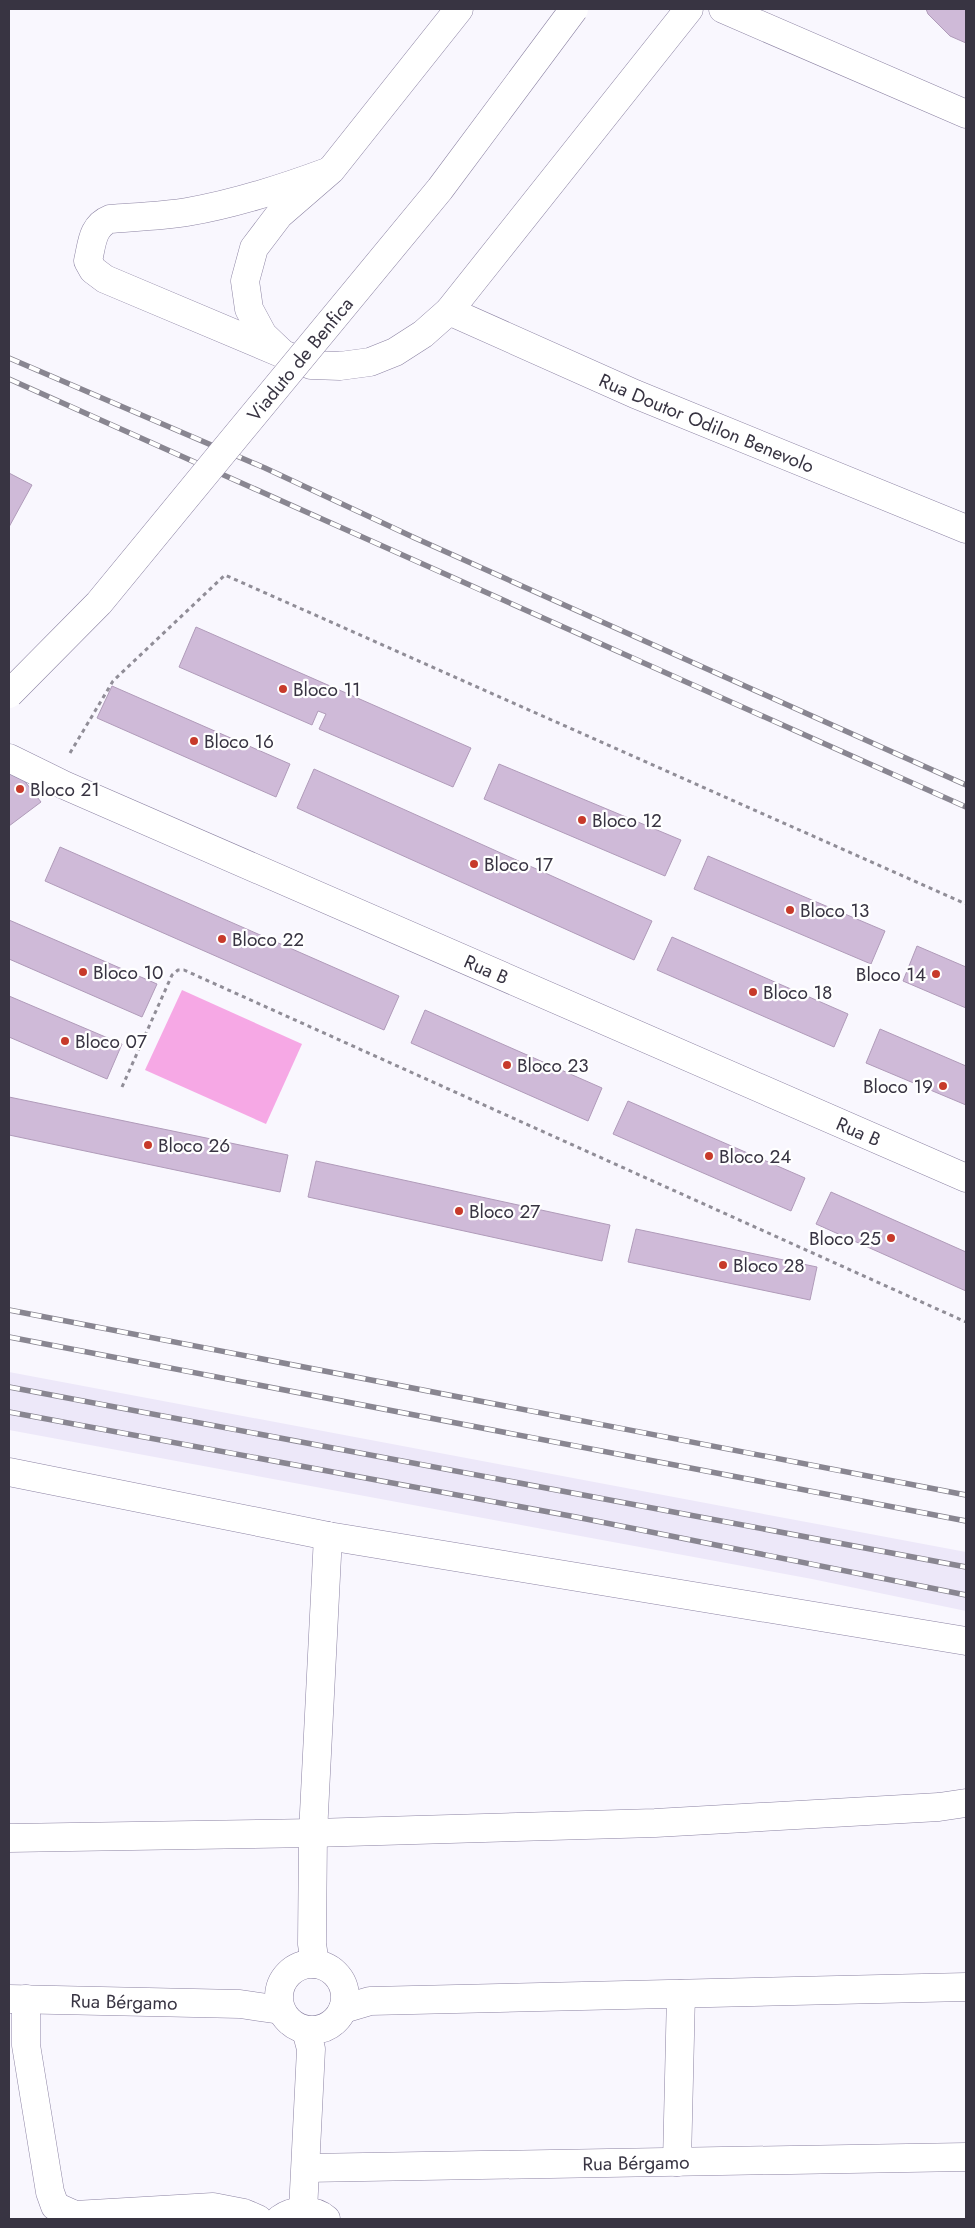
<svg xmlns="http://www.w3.org/2000/svg" width="975" height="2228" font-family="Jost,sans-serif">
<rect width="100%" height="100%" fill="#f9f7fe"/>
<!-- built -->
<path fill="#ede8f9" d="M9 1372 966 1552V1611L812 1579 9 1430Z"/>
<!-- green -->
<path fill="#f6a8e5" d="M182 990 302 1044 266 1124 145 1070Z"/>
<!-- building -->
<path fill="#cfbad8" stroke="#b09bb9" d="M926 9H966V43L950 36 928 14Z
M9 473 32 485 9 527Z
M196 627 471 748 453 787 319 729 326 714 318 711 312 725 179 667Z
M112 686 290 764 276 797 97 718Z
M499 764 681 840 665 876 484 799Z
M314 769 652 921 634 960 297 808Z
M16 770 41 802 9 826V775Z
M60 847 399 996 384 1030 45 881Z
M708 856 885 931 871 964 694 889Z
M9 920 157 984 142 1017 9 959Z
M672 937 848 1014 834 1047 657 970Z
M917 946 966 967V1008L903 981Z
M9 996 122 1044 107 1079 9 1037Z
M425 1010 602 1088 588 1121 411 1043Z
M880 1029 966 1066V1105L866 1063Z
M9 1097 288 1155 280 1192 9 1135Z
M628 1101 805 1178 791 1211 613 1134Z
M316 1161 610 1225 602 1261 308 1197Z
M831 1192 966 1252V1291L816 1224Z
M636 1229 817 1267 810 1300 628 1262Z"/>
<g fill="none" stroke-linecap="round" stroke-linejoin="round">
<defs>
<g id="minor">
<path d="M723 9 966 114"/>
<path id="s1" d="M449 311 635 394 966 529"/>
<path d="M283 354 105 279 93 270 88 261C92 244 92 226 110 219 135 217 162 216 187 212 235 204 281 189 327 172"/>
<path id="s2" d="M9 758 64 785 966 1178"/>
<path d="M9 1472 328 1536 966 1641"/>
<path d="M9 1838 313 1833 655 1823 939 1807 966 1803"/>
<circle cx="312" cy="1997" r="33"/>
<path d="M315 1964 312 1944 313 1833 328 1536"/>
<path id="s3" d="M9 1999 240 2004 281 2010"/>
<path d="M26 1999V2045L50 2192 55 2206 75 2215 213 2207 244 2213 258 2219"/>
<path d="M343 2009 370 2001 966 1987"/>
<path d="M677 2162 681 1994"/>
<path id="s4" d="M306 2168 966 2157"/>
<path d="M303 2211 311 2049 306 2030"/>
<path d="M280 2219C292 2210 314 2208 326 2219"/>
</g>
<path id="major" d="M459 9 331 170 279 215 254 248 245 281 249 309 263 335 283 354 311 365 340 366 370 362 395 352 423 334 449 311 689 9"/>
</defs>
<!-- minor casing -->
<use href="#minor" stroke="#8c83a3" stroke-width="29"/>
<!-- major casing -->
<use href="#major" stroke="#8c83a3" stroke-width="29"/>
<!-- path -->
<path stroke="#908d97" stroke-width="3" stroke-dasharray="4 4" stroke-linecap="butt" d="M70 753 113 681 225 575 966 904
M122 1087 172 975 178 970H184L966 1322"/>
<!-- minor -->
<use href="#minor" stroke="#fff" stroke-width="28"/>
<!-- major -->
<use href="#major" stroke="#fff" stroke-width="28"/>
<defs>
<path id="rail" d="M9 358 265 468 415 538 966 785
M9 379 966 807
M9 1310 966 1495
M9 1337 966 1521
M9 1387 966 1567
M9 1412 576 1517 966 1595"/>
</defs>
<!-- rail casing -->
<use href="#rail" stroke="#898691" stroke-width="5.5"/>
<!-- rail -->
<use href="#rail" stroke="#fff" stroke-width="4" stroke-dasharray="11" stroke-linecap="butt"/>
<defs>
<g id="major-bridge">
<path id="s5" d="M9 694 99 603 214 463 440 189 574 9"/>
</g>
</defs>
<!-- major-bridge casing -->
<use href="#major-bridge" stroke="#8c83a3" stroke-width="29" stroke-linecap="butt"/>
<!-- major-bridge -->
<use href="#major-bridge" stroke="#fff" stroke-width="28"/>
</g>
<!-- markers -->
<g fill="#c73a2a" stroke="#fff" stroke-width="2">
<circle cx="283" cy="689" r="5"/>
<circle cx="194" cy="741" r="5"/>
<circle cx="20" cy="789" r="5"/>
<circle cx="582" cy="820" r="5"/>
<circle cx="474" cy="864" r="5"/>
<circle cx="790" cy="910" r="5"/>
<circle cx="222" cy="939" r="5"/>
<circle cx="83" cy="972" r="5"/>
<circle cx="936" cy="974" r="5"/>
<circle cx="753" cy="992" r="5"/>
<circle cx="65" cy="1041" r="5"/>
<circle cx="507" cy="1065" r="5"/>
<circle cx="943" cy="1086" r="5"/>
<circle cx="148" cy="1145" r="5"/>
<circle cx="709" cy="1156" r="5"/>
<circle cx="459" cy="1211" r="5"/>
<circle cx="891" cy="1238" r="5"/>
<circle cx="723" cy="1265" r="5"/>
</g>
<g text-anchor="middle" stroke-width="4.5" stroke-linejoin="round" paint-order="stroke">
<!-- street labels -->
<g font-size="19" fill="#383442" stroke="#fff">
<text dy="7" stroke="none"><textPath href="#s5" startOffset="444">Viaduto de Benfica</textPath></text>
<text dy="7" stroke="none"><textPath href="#s1" startOffset="281">Rua Doutor Odilon Benevolo</textPath></text>
<text dy="7" stroke="none"><textPath href="#s2" startOffset="522">Rua B</textPath></text>
<text dy="7" stroke="none"><textPath href="#s2" startOffset="928">Rua B</textPath></text>
<text dy="7" stroke="none"><textPath href="#s3" startOffset="115">Rua Bérgamo</textPath></text>
<text dy="7" stroke="none"><textPath href="#s4" startOffset="330">Rua Bérgamo</textPath></text>
</g>
<!-- poi labels -->
<g font-size="19" fill="#383442" stroke="#fff" text-anchor="start">
<text x="293" y="696">Bloco 11</text>
<text x="204" y="748">Bloco 16</text>
<text x="30" y="796">Bloco 21</text>
<text x="592" y="827">Bloco 12</text>
<text x="484" y="871">Bloco 17</text>
<text x="800" y="917">Bloco 13</text>
<text x="232" y="946">Bloco 22</text>
<text x="93" y="979">Bloco 10</text>
<text x="926" y="981" text-anchor="end">Bloco 14</text>
<text x="763" y="999">Bloco 18</text>
<text x="75" y="1048">Bloco 07</text>
<text x="517" y="1072">Bloco 23</text>
<text x="933" y="1093" text-anchor="end">Bloco 19</text>
<text x="158" y="1152">Bloco 26</text>
<text x="719" y="1163">Bloco 24</text>
<text x="469" y="1218">Bloco 27</text>
<text x="881" y="1245" text-anchor="end">Bloco 25</text>
<text x="733" y="1272">Bloco 28</text>
</g>
</g>
<!-- border -->
<rect width="975" height="2228" fill="none" stroke="#383442" stroke-width="20"/>
</svg>
